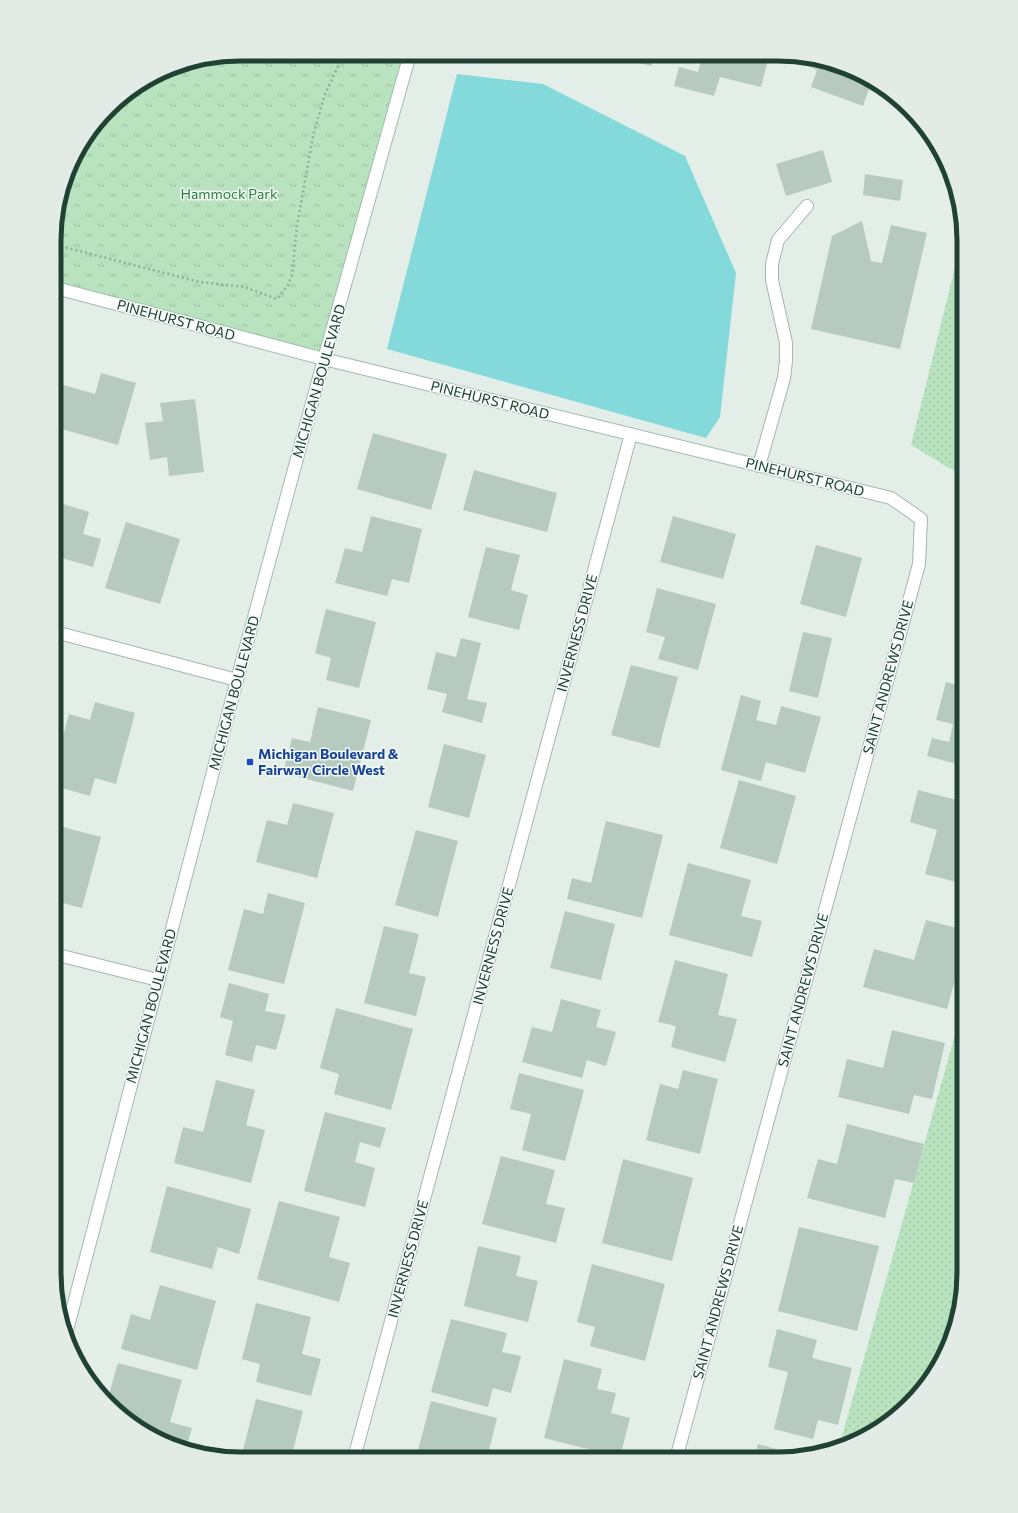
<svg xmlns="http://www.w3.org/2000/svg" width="1018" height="1513" font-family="Commissioner,sans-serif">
<defs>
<pattern id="grass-dots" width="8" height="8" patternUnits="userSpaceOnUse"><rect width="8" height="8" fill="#b9e2be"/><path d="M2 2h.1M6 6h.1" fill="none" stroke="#9fc3a4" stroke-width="1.8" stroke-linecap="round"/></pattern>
<pattern id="park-tufts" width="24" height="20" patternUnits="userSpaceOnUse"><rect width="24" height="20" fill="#b9e2be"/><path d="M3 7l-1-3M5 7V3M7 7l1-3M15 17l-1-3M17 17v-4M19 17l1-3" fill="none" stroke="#9fc3a4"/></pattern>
</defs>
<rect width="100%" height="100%" fill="#e2eee7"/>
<!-- grass -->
<path fill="url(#grass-dots)" d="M963 235 964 240V477L911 445Z
M964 1003V1285L954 1333 932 1376 900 1413 849 1445 839 1447Z"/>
<!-- park -->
<path fill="url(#park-tufts)" d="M240 54H409L324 359 56 288V216L79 147 118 100 180 64Z"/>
<!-- water -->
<path fill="#84d9da" d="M457 74 543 84 685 156 736 273 720 417 706 438 387 349Z"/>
<!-- building -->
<path fill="#b7cac0" d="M611 55H654L651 66Z
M703 55 769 56 761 87 720 77 714 96 674 86 679 67 698 72Z
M803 56 849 68 872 81 863 106 811 87 817 70 800 63Z
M823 150 832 182 786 196 776 164Z
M865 174 903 180 900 201 863 195Z
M862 221 871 261 882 263 891 225 927 233 900 349 811 329 832 236Z
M101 373 136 383 118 445 55 427V399L60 384 95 394Z
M195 399 204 472 169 476 167 457 150 460 145 423 163 421 160 403Z
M373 433 447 454 431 510 357 489Z
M474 470 557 493 547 532 463 510Z
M57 502 89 512 83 534 101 539 93 567 58 557 55 567V507Z
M371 516 422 529 409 583 392 579 387 596 335 583 345 548 362 552Z
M673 516 736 534 723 579 660 562Z
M126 522 180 539 160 604 105 588Z
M816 545 862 558 846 617 800 604Z
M486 547 520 555 511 590 528 595 519 630 468 617Z
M657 588 716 604 698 670 658 659 665 637 646 632Z
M326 609 376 622 359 688 326 680 331 658 315 653Z
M803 632 832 638 818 698 789 691Z
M461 638 481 643 467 699 487 703 482 723 442 712 447 694 427 689 436 652 456 657Z
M631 665 678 677 659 748 611 735Z
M946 682 964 687V766L927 756 932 738 949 742 953 724 936 720Z
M55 692 59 693 55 704Z
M741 695 761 701 756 720 776 725 781 706 821 717 805 773 766 762 761 781 721 770Z
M95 702 135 713 116 784 95 778 90 796 55 786V767L69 714 90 720Z
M318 707 371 720 353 791 283 773 292 738 310 742Z
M444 744 486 755 469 818 428 807Z
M739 780 796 796 777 864 720 848Z
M918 790 964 802V884L925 874 937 830 910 822Z
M293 803 334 813 317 878 256 862 267 820 287 825Z
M606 821 663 835 642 918 567 899 572 878 591 883Z
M55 825 101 837 82 908 55 901Z
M416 830 458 841 438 917 395 905Z
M688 863 751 880 741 916 762 921 752 957 669 935Z
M268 893 305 903 284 984 228 970 244 909 263 914Z
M565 911 615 924 601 980 550 968Z
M926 920 964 930V947L947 1009 863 987 874 949 914 960Z
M384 926 419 934 409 973 426 977 416 1016 364 1003Z
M675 960 728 974 718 1015 737 1019 725 1062 671 1047 676 1026 658 1022Z
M229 983 269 994 265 1011 286 1015 276 1050 256 1045 252 1062 225 1055 233 1021 220 1017Z
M561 999 601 1010 596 1027 616 1032 606 1066 587 1060 582 1078 522 1062 532 1027 552 1032Z
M336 1008 413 1029 391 1110 334 1094 339 1074 320 1068Z
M892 1030 945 1043 932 1099 914 1095 909 1114 838 1097 847 1059 883 1068Z
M683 1070 718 1079 700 1154 646 1140 660 1084 678 1089Z
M519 1073 584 1090 565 1161 522 1150 531 1114 510 1109Z
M216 1080 255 1090 246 1125 265 1130 251 1183 174 1163 183 1127 203 1132Z
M325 1112 386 1128 380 1148 360 1142 355 1162 375 1168 365 1207 304 1191Z
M847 1124 924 1144 914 1183 895 1179 885 1218 807 1198 818 1159 837 1164Z
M501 1156 555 1170 546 1204 565 1208 556 1243 482 1224Z
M623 1159 693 1178 672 1261 602 1243Z
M167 1186 251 1209 239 1254 218 1247 212 1269 150 1252Z
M279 1201 340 1217 329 1257 350 1263 339 1302 257 1279Z
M799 1227 879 1246 857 1331 778 1311Z
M478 1246 521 1256 516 1276 538 1281 528 1322 464 1306Z
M592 1264 665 1284 645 1361 590 1346 595 1327 577 1322Z
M160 1285 216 1301 197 1370 121 1349 131 1314 150 1320Z
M256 1303 311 1317 302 1354 321 1359 311 1396 256 1382 260 1364 242 1359Z
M451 1319 507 1333 502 1352 521 1356 511 1393 493 1388 488 1407 431 1392Z
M777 1329 817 1340 812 1358 852 1368 838 1425 818 1420 813 1439 774 1429 788 1372 768 1367Z
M564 1359 602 1369 597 1389 616 1393 611 1413 630 1418 620 1457 544 1438Z
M118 1363 182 1380 170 1422 192 1428 186 1449 169 1445 127 1421 107 1401Z
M256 1399 303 1411 291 1458H241Z
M431 1401 497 1418 487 1458H416Z
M758 1444 798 1455 778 1459H754Z"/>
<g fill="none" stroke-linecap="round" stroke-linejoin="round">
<defs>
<path id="lane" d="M759 466 784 378 786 361V343L772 280V264L778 240 807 206"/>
<path id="street" d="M324 359 891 498 921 519 919 564 676 1459
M55 632 237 680
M54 954 158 980
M354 1458 631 434"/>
<path id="secondary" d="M56 288 324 359
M66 1334 237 680 324 359 410 54"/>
</defs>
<!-- lane casing -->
<use href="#lane" stroke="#a4b7ae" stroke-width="14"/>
<!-- street casing -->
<use href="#street" stroke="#a4b7ae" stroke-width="14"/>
<!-- secondary casing -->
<use href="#secondary" stroke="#9fbcae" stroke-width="14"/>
<!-- path -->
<path stroke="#7fb69d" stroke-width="2.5" stroke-dasharray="2 3" stroke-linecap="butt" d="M56 245 199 282 244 287 277 299 288 285 292 275 297 226 313 136 325 94 344 54"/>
<!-- lane -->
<use href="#lane" stroke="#fff" stroke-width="12"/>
<!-- street -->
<use href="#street" stroke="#fff" stroke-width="12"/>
<!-- secondary -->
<use href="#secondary" stroke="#fff" stroke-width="12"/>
</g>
<!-- markers -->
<rect fill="#1a4fb4" stroke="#f4faf6" stroke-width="1.5" x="246" y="758" width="8" height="8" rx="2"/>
<g text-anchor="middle" stroke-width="3" stroke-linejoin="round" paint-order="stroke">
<!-- park labels -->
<g font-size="14" fill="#257e3a" stroke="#f4faf6">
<text x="229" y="199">Hammock Park</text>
</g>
<!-- street labels -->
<g font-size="14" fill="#204234" stroke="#f4faf6">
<text transform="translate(176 320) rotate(15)" y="5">PINEHURST ROAD</text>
<text transform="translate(319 381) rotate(-74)" y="5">MICHIGAN BOULEVARD</text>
<text transform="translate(490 400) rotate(14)" y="5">PINEHURST ROAD</text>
<text transform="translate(805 477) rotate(14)" y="5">PINEHURST ROAD</text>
<text transform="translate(577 633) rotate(-75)" y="5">INVERNESS DRIVE</text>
<text transform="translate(888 677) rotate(-75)" y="5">SAINT ANDREWS DRIVE</text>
<text transform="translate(234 693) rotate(-75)" y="5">MICHIGAN BOULEVARD</text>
<text transform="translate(493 946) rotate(-75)" y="5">INVERNESS DRIVE</text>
<text transform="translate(803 990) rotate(-75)" y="5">SAINT ANDREWS DRIVE</text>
<text transform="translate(151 1006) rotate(-75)" y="5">MICHIGAN BOULEVARD</text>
<text transform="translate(408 1259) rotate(-75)" y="5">INVERNESS DRIVE</text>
<text transform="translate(718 1302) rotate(-75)" y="5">SAINT ANDREWS DRIVE</text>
</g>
<!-- transit labels -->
<g font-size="14" font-weight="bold" fill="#164399" stroke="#f4faf6" text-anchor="start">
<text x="258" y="759">Michigan Boulevard &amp;<tspan x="258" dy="16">Fairway Circle West</tspan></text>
</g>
</g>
<!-- crop -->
<path d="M0 0H1018V1513H0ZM240 61H778A179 179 0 0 1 957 240V1273A179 179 0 0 1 778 1452H240A179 179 0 0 1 61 1273V240A179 179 0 0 1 240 61Z" fill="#e3ebe6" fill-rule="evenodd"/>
<path fill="none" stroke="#204234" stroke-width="5" d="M240 61H778A179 179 0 0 1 957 240V1273A179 179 0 0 1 778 1452H240A179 179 0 0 1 61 1273V240A179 179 0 0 1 240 61Z"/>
</svg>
